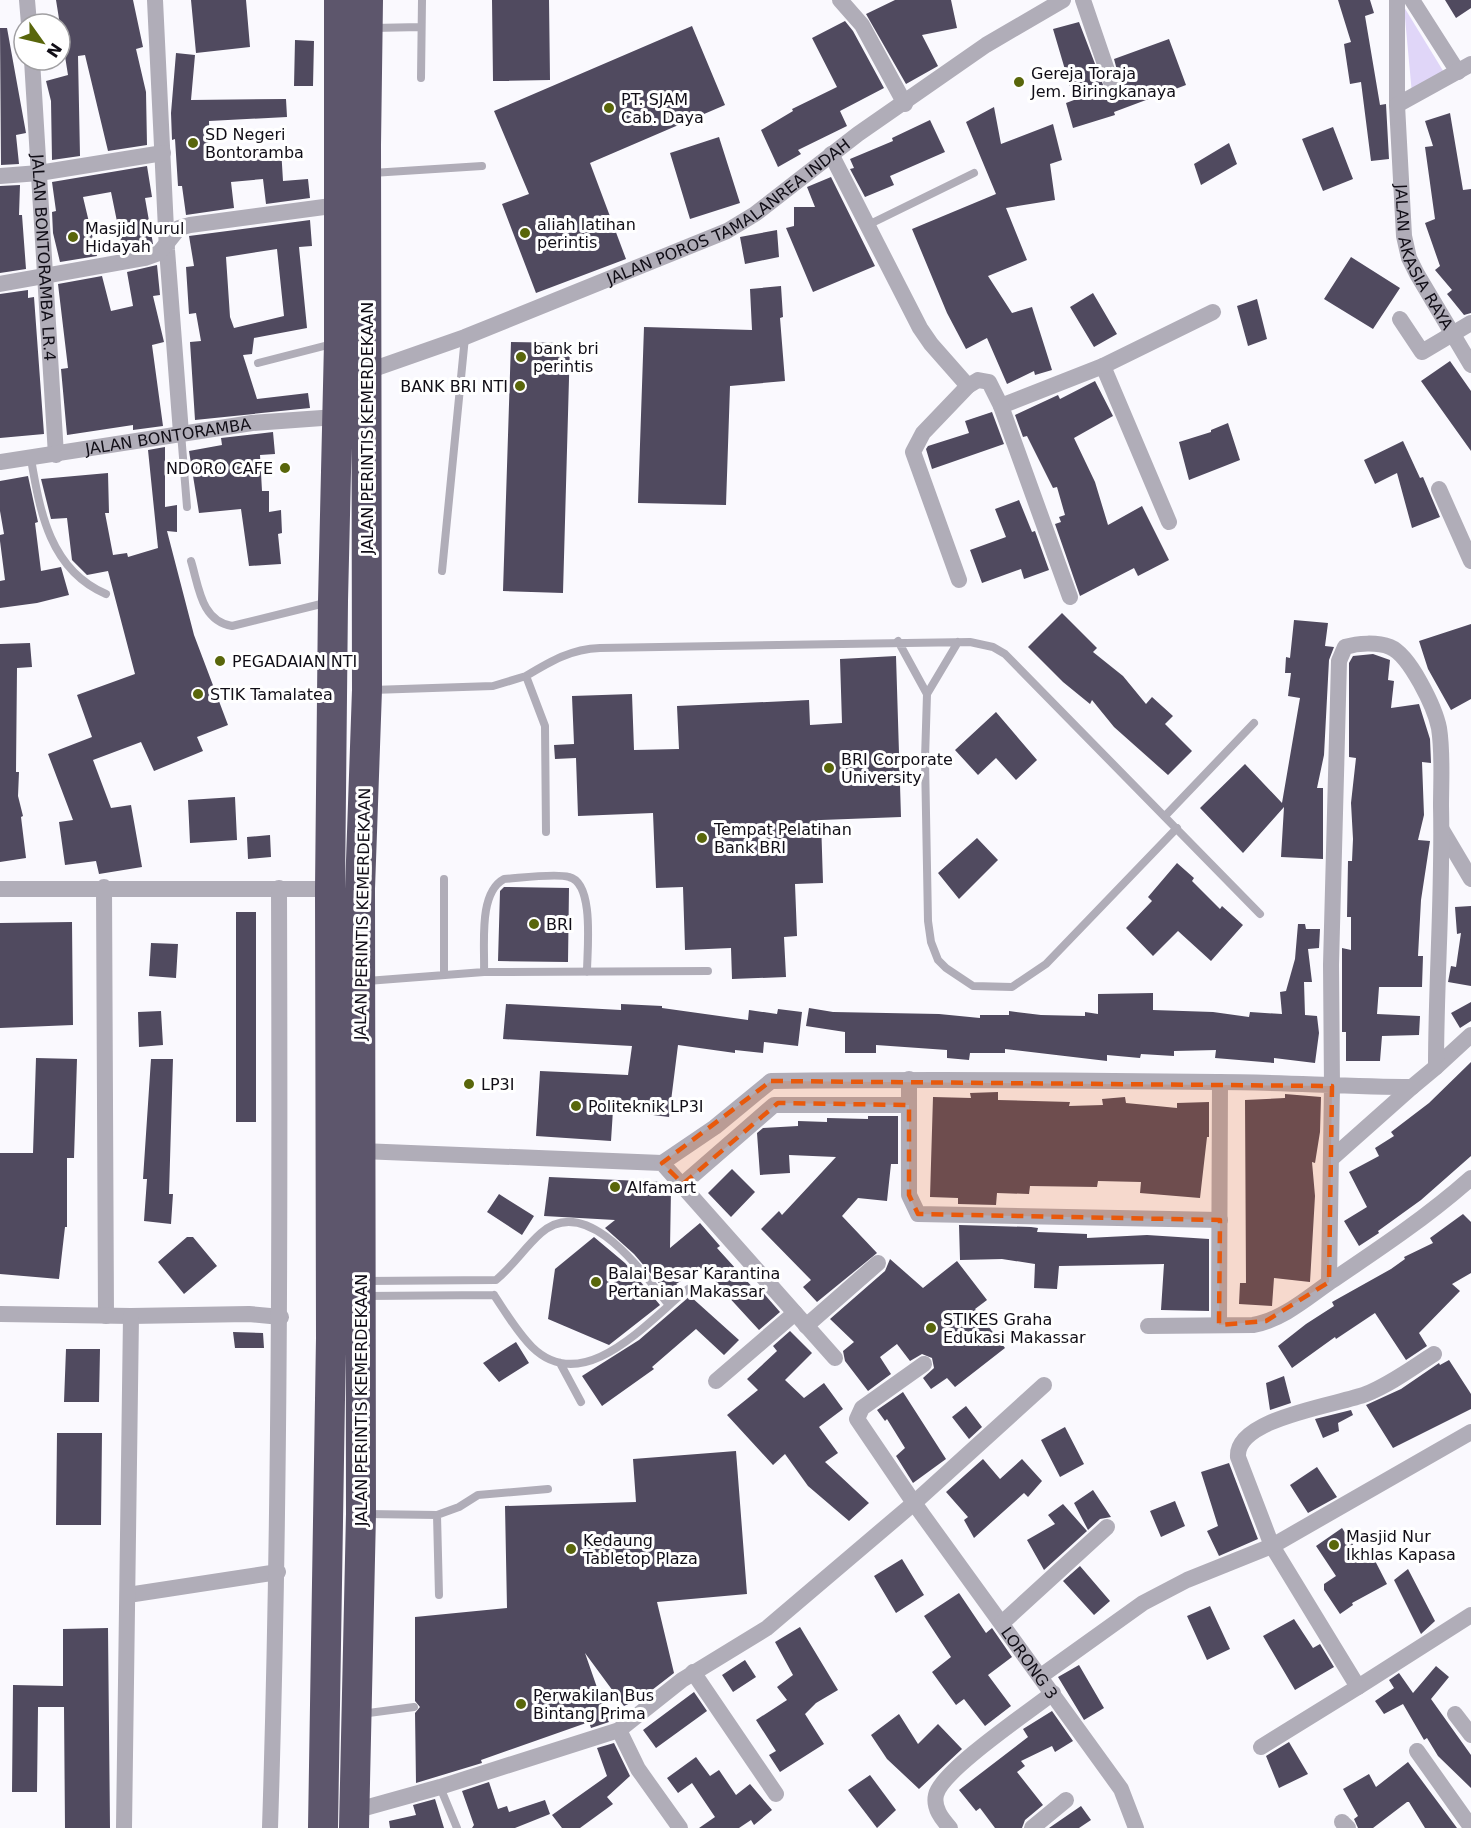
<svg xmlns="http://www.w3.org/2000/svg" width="1471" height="1828" font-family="'DejaVu Sans',sans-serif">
<rect width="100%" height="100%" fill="#faf9fe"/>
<!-- green -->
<path fill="#e0d6f8" d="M1404 7 1445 74 1412 94Z"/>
<!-- building -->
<path fill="#504a5f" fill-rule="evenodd" d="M56 0H133L143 47 136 49 146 92 147 145 108 151 85 55 78 56 80 156 52 160 51 101 46 81 68 75Z
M191 0H246L250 47 196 53Z
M492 0H549L550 80 493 81Z
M895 0H951L957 28 922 35 938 66 906 84 866 14Z
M1338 0H1370L1374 13 1365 16 1380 105 1386 104 1389 159 1371 161 1361 82 1350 84 1344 44 1351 42Z
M1445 0H1471V8L1456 18Z
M845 21 853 31 884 88 840 111 847 126 798 150 801 154 778 167 761 130 793 111 792 109 837 87 812 38Z
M1079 22 1105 90 1115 92 1121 85 1114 59 1169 39 1186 85 1114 112 1115 115 1073 128 1066 103 1074 100 1053 29Z
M692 26 725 105 590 163 626 259 536 293 502 204 529 194 494 111Z
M0 28H7L26 133 16 135 19 164 1 165Z
M295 40 314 41 313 86H294Z
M176 53 195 55 191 100 286 99 287 117 209 121 210 153 281 148 283 181 308 179 310 198 266 204 263 179 231 182 234 208 186 215 182 186H178L175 139 172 140 171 113Z
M994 107 1001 144 1053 124 1062 160 1050 164 1055 200 1006 208 1027 260 988 276 1012 313 1032 307 1052 370 1035 375 1034 371 1007 384 987 338 966 349 947 313 912 229 996 194 966 122Z
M1450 113 1463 190 1471 189V313L1464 315 1447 294 1452 290 1435 270 1440 266 1425 223 1435 219 1425 147 1433 146 1425 121Z
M930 120 945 152 890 176 894 185 865 197 850 169 854 168 850 159 893 141 892 138Z
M1333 127 1353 179 1323 191 1302 139Z
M719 137 740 203 690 219 670 153Z
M1229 143 1237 164 1201 185 1194 164Z
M147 166 152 197 145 198 153 244 123 251 111 192 83 197 97 256 60 262 53 233 52 212 56 211 52 182Z
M831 177 875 266 813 292 786 228 794 226V207H815L807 187Z
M20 185 19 215H22L26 269 0 273V186Z
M310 220 312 246 299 247 307 328 254 338 252 354 243 355 257 399 308 393 310 408 195 420 190 342 201 341 196 313 189 314 186 267 194 266 189 236ZM277 249 284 316 234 328 230 317 226 257Z
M777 230 779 257 745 264 740 237Z
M1351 257 1400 288 1373 329 1324 299Z
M157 265 160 295 153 296 164 342 152 345 163 426 133 430V425L67 435 61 369 68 368 58 284 102 276 111 311 133 306 127 272Z
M781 286 783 317 780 318 785 381 730 386 726 505 638 503 644 327 752 330 750 289Z
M28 290V298L34 297 44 434 0 438V294Z
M1093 293 1117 334 1094 347 1070 307Z
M1257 299 1267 339 1248 346 1237 306Z
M511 342 570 343 563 593 503 591Z
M1450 361 1471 391V451L1421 381Z
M1095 381 1113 416 1074 438 1095 482 1108 525 1142 506 1169 560 1138 576 1134 568 1080 596 1055 524 1061 522 1059 517 1065 515 1057 487 1053 488 1027 436 1023 437 1015 415 1058 395 1060 399Z
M992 412 1004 444 932 469 926 449 928 446 969 433 965 421Z
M1228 423 1240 460 1189 480 1179 442 1211 432V430Z
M273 432 275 454 260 455 262 491H269V512L281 510 282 533 278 534 281 564 249 566 241 509 199 513 189 451 222 445 221 438Z
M1403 441 1420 478 1423 477 1440 517 1412 528 1397 473 1375 484 1364 460Z
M165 447V507L177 505V532L167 531 194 635 228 725 197 737 203 751 154 771 141 742 93 760 111 808 131 805 142 867 99 874 96 861 65 865 59 822 73 820 48 754 92 737 77 695 135 674 108 571 87 575 72 560 67 518 51 519 41 479 108 473 109 513H105L113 555 127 553 128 557 158 548 148 450Z
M28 476 38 522 35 523 41 571 61 567 69 595 37 603 0 608V581L5 580 0 541V535L4 534 0 511V481Z
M1019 500 1032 532 1035 531 1049 570 1024 579 1021 569 982 583 970 550 1006 537 995 509Z
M1062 613 1097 648 1093 652 1123 676 1146 704 1152 697 1173 716 1165 724 1192 751 1168 775 1114 727 1092 700 1090 704 1063 682 1028 647Z
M1294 620 1328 623 1325 646 1334 647 1329 660 1324 755 1317 788H1323V859L1281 857 1284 807 1243 853 1200 808 1245 764 1282 803 1300 698 1288 696 1291 673H1285L1286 657 1290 658Z
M1471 624V699L1451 710 1428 669 1419 641Z
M30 643 32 667 17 668 16 772H19L18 796 23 816 21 817 26 858 0 862V644Z
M1373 654 1390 660 1388 680 1394 681 1391 708 1419 704 1430 739 1431 763 1422 762 1424 815 1418 840 1430 841 1421 900 1418 956H1423L1422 987H1379L1377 1014 1420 1016 1419 1035 1382 1036 1380 1061H1346V1032H1342V948L1351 950V917H1347L1348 861H1352L1353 839 1351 803 1356 758 1349 757V663L1353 656Z
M896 656 901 817 821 820 823 883 795 884 797 936 784 937 786 977 732 979 731 948 685 950 683 887 656 888 653 813 578 816 576 758 555 759 554 745 574 744 572 696 632 694 634 750 679 749 677 706 809 700 810 725 842 723 840 659Z
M996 712 1037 760 1016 780 996 758 978 775 955 750Z
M235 797 237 840 190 843 188 800Z
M270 835 271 857 248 859 247 837Z
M977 838 998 860 959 899 938 873Z
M1177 863 1194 878 1192 881 1220 909 1222 906 1243 925 1211 961 1178 931 1153 956 1126 928 1152 901 1148 897Z
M504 887 569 888 568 962 498 961 500 891Z
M1471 906V986L1448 982 1451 966 1456 967 1461 933 1457 934 1455 907Z
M236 912H256V1122H236Z
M72 922 73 1025 0 1028V923Z
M1298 924H1305L1306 929H1320L1319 948 1308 949 1312 982H1304L1305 1015 1317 1016 1319 1033 1315 1063 1274 1058V1063L1215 1058 1216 1050 1174 1051V1056L1141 1054 1140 1058 1107 1055V1061L1005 1049V1053H970L969 1060 947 1058V1050L876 1045V1053H845V1032L806 1026 809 1008 833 1012 939 1014 980 1018V1015H1009V1011L1041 1015 1085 1016V1012L1098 1014V994L1153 993V1010L1213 1012 1249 1017 1250 1012 1282 1014 1280 992 1286 991 1295 959Z
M151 943 178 944 176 978 149 976Z
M1471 1002V1021L1460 1028 1451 1013Z
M506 1004 621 1010V1004L662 1006V1008L748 1020 749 1010 777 1014 778 1009 802 1012 798 1046 764 1042 763 1053 735 1050V1053L678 1045 669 1117 613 1110 611 1141 536 1136 540 1071 628 1075 632 1046 503 1039Z
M161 1011 163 1045 139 1047 138 1012Z
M36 1058 77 1059 74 1158H67V1227H65L59 1279 0 1274V1153H33Z
M151 1059H173L169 1194H173L171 1224 144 1221 147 1179H143Z
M1471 1062V1156L1421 1200 1378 1231 1379 1233 1359 1246 1344 1221 1367 1207 1349 1172 1379 1156 1375 1148 1394 1136 1391 1132 1429 1103Z
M998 1092V1100L1070 1102 1069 1106 1103 1105 1102 1099 1125 1097 1126 1103 1177 1108V1103L1209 1102V1137H1207L1200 1198 1140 1193 1141 1182 1098 1181 1097 1187 1030 1186 1029 1194 997 1193 996 1205 958 1204V1198L930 1197 933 1097 971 1098 970 1093Z
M1285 1094 1321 1097 1320 1132 1315 1163 1312 1162 1315 1196 1310 1282 1274 1278 1272 1306 1239 1304 1240 1283H1246L1245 1100 1285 1098Z
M868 1116H898V1164H891L887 1201 858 1198 842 1216 877 1253 817 1302 803 1287 811 1280 761 1229 779 1211 782 1215 836 1157 789 1155 790 1173 760 1175 757 1133 763 1128 798 1126V1121L827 1122V1118L868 1119Z
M732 1169 755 1192 731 1217 708 1193Z
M549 1177 665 1182 671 1189 670 1248 700 1223 720 1246 717 1248 756 1291 759 1288 780 1312 759 1330 702 1268 676 1284 680 1287 670 1296 634 1254 605 1228 615 1220 544 1216Z
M499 1194 534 1216 522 1235 487 1212Z
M1463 1214 1471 1222V1273L1452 1284 1460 1291 1419 1333 1427 1346 1406 1360 1375 1313 1336 1339 1335 1337 1292 1368 1278 1346 1306 1324 1334 1306 1332 1302 1391 1269 1405 1259 1404 1257 1433 1243 1430 1238Z
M959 1225 1031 1227 1038 1228 1037 1232 1087 1234V1238L1147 1235 1209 1239V1311L1161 1310 1164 1264 1059 1266 1057 1289 1034 1288 1035 1264 1002 1259 960 1260Z
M187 1237H193L217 1266 184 1294 158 1262Z
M594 1237 625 1263 660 1305 609 1345 548 1319 555 1269Z
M890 1259 923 1288 957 1261 987 1300 975 1309 1005 1348 955 1387 947 1378 931 1389 923 1378 934 1368 932 1358 922 1354 910 1361 897 1344 880 1357 891 1374 868 1391 845 1361 843 1351 854 1342 830 1319 885 1271Z
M690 1296 739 1340 724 1355 696 1329 652 1367 654 1369 602 1406 582 1376 639 1340Z
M790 1331 812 1353 785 1380 804 1398 824 1383 843 1409 819 1427 838 1453 825 1462 869 1503 849 1521 808 1486 785 1454 773 1465 727 1415 758 1390 747 1379 777 1351 773 1346Z
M233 1332 263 1333 264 1348H235Z
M516 1342 529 1363 499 1382 483 1363Z
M66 1349H100L99 1402H64Z
M1449 1360 1471 1394V1409L1393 1448 1366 1405 1401 1389 1439 1363 1440 1365Z
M1284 1376 1291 1403 1270 1410 1266 1383Z
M903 1392 946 1459 913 1483 896 1456 905 1448 887 1419 885 1421 877 1410Z
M966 1406 982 1427 969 1439 952 1417Z
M1351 1410 1353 1415 1338 1423 1339 1431 1323 1438 1315 1419Z
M1065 1427 1084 1464 1060 1477 1041 1440Z
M57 1433H102L101 1525H56Z
M736 1451 747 1594 657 1602 674 1673 643 1697 624 1706 585 1653 609 1722 591 1728 589 1722 481 1760 482 1763 416 1783 415 1713 420 1707 415 1701V1617L507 1608 505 1506 636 1502 633 1459Z
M983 1459 1000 1479 1022 1459 1042 1481 1028 1497 1024 1493 974 1538 964 1520 968 1517 946 1492Z
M1229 1463 1258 1539 1219 1556 1207 1531 1218 1526 1201 1472Z
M1317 1467 1337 1497 1308 1513 1290 1485Z
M1093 1490 1111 1517 1100 1519 1088 1530 1074 1503Z
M1175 1501 1185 1526 1161 1537 1150 1511Z
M1063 1504 1087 1531 1044 1570 1027 1540 1055 1524 1048 1515Z
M1342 1528 1359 1554 1369 1549 1387 1584 1352 1603 1353 1605 1340 1614 1324 1590V1584L1336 1576 1316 1546Z
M902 1559 924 1595 896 1613 874 1576Z
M1080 1566 1110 1601 1094 1615 1063 1581Z
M1408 1569 1435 1621 1421 1634 1394 1580Z
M959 1593 986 1633 992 1628 1012 1657 988 1675 1011 1706 985 1726 964 1699 956 1705 932 1672 951 1657 924 1616Z
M1210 1606 1230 1649 1207 1660 1187 1616Z
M1294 1619 1313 1648 1320 1644 1334 1667 1295 1690 1263 1636Z
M800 1627 838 1690 816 1703 805 1714 824 1744 780 1772 769 1755 776 1751 756 1720 787 1700 777 1687 793 1675 775 1642Z
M108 1628 110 1828H65L64 1707H38L37 1792H12L13 1685 63 1686V1629Z
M745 1660 756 1677 733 1692 722 1675Z
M1079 1665 1104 1708 1084 1720 1058 1677Z
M1436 1666 1449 1677 1431 1699 1471 1755V1788L1438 1756 1427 1738 1424 1740 1403 1704 1384 1714 1375 1701 1394 1688 1389 1680 1399 1673 1413 1693Z
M694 1692 707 1711 656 1748 643 1730Z
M1052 1711 1073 1741 1055 1752 1052 1746 1021 1761 1025 1766 1017 1772 1043 1805 1025 1820 1022 1828H995L980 1808 976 1811 959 1790 1028 1737 1023 1729Z
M899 1714 918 1744 938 1724 962 1749 919 1789 887 1759 871 1735Z
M1289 1742 1308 1774 1279 1788 1266 1756Z
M614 1743 630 1776 607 1797 613 1804 580 1828H562L552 1815 607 1776 597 1748Z
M696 1757 710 1776 719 1770 736 1795 750 1784 772 1810 754 1825 751 1820 739 1828H699L715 1817 692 1783 678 1793 667 1778Z
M1408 1762 1457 1828H1425L1409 1802H1407L1373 1828H1358L1354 1819 1358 1816 1343 1789 1369 1774 1376 1787Z
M870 1775 896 1810 877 1828 848 1790Z
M489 1782 498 1809 507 1806 509 1812 545 1800 550 1814 515 1828H472L474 1825 462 1791Z
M435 1799 444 1828H390L389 1821 416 1815 413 1805Z
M1081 1806 1091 1820 1079 1828H1049Z"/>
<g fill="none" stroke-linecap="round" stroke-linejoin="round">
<!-- lane -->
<path stroke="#b0adb8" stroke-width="8" d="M373 28 421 27
M421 78 422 0
M372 173 482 166
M868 225 974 173
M258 363 332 344
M181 433 187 507
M31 459C40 512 50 570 106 594
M191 561C199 587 201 621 232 626L329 602
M442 571 465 337
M898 641 927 694
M958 642 927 694 925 759 928 921 931 942 938 960 946 968 973 986 1012 987 1046 964 1177 828
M372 690 493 686 526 676
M1166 815 1254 723
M546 832 545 726 526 676C551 661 571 649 600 648L970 642 993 647 1005 654 1260 914
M444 879V975
M484 972 708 971
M367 981 484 972C485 945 478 893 504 879 520 878 556 873 569 877 595 883 587 951 587 972
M365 1281 496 1280C513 1266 525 1247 541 1233 588 1192 644 1275 669 1305
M494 1295C506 1313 517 1332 532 1347 584 1398 648 1321 688 1289
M365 1296 494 1295
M560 1363 581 1402
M367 1514 437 1515 459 1507 478 1495 548 1489
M437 1515 439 1595
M361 1714 414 1707
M440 1787 457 1828"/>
<!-- street -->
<g stroke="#b0adb8" stroke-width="16">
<path d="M27 0 29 24"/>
<path d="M155 0 167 250 181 433"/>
<path d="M840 0 862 25 905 104"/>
<path d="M1083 0 1111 82"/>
<path id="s1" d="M1397 0V105L1404 236 1409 258 1417 274 1471 365"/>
<path d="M1412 0 1458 72"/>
<path id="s2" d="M32 60 56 455"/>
<path d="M1397 105 1471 64"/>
<path d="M831 154 920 328 931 344 968 386 978 380 989 382 1001 406 1103 366 1169 522"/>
<path d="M0 176 39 173 163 153"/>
<path d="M0 284 145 258 159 253 179 228 190 225 339 205"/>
<path d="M1400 319 1422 352 1471 323"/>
<path d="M1103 366 1213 312"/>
<path id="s3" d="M368 371 465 337 727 231 755 214 858 134 986 45 1063 0"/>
<path d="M1001 406 1070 597"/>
<path id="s4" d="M0 462 252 423 336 417"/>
<path d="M1439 489 1471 561"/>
<path d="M959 580 913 452 923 433 968 386"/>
<path d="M1442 830 1471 879"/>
<path d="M104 887 106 1316"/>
<path d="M0 889H330"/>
<path d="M1436 1067 1471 1035"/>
<path d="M909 1079V1195L918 1214 1220 1220"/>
<path d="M361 1151 662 1163 835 1358"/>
<path d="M1331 1159 1412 1087"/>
<path d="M662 1163 715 1127 771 1081C920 1079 1068 1080 1217 1082 1282 1082 1347 1087 1412 1087L1436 1067C1436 980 1443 893 1441 806 1441 781 1443 753 1439 728 1435 708 1410 655 1390 647 1377 642 1358 643 1345 647L1339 661 1331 965 1332 1086 1329 1282"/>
<path d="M683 1184 774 1105H909"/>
<path d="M0 1314 131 1316 249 1314 281 1317"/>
<path d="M1219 1325 1220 1082"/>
<path d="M806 1326 878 1263"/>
<path d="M1148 1326 1253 1325C1282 1320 1307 1298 1330 1282 1379 1249 1427 1217 1471 1178"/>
<path d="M1434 1354C1412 1368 1391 1384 1366 1394 1338 1405 1235 1418 1238 1457L1272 1546 1358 1687 1471 1615"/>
<path id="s5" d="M924 1364 862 1408 857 1419 914 1503 1121 1789 1136 1828"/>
<path d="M716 1381 795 1313"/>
<path d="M128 1595 278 1572"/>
<path d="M1002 1623 1107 1527"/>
<path d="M693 1672 776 1794"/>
<path d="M1041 1676 1143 1603 1187 1580 1272 1546 1471 1432"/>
<path d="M1455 1714 1471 1735"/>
<path d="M619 1730 638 1769 680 1828"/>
<path d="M1261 1747 1358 1687"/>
<path d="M1417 1751 1471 1827"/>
<path d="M354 1811 440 1787 619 1730 682 1680 767 1628 914 1503 1044 1385"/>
<path d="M1342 1822 1348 1828"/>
<path d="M124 1828 131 1316"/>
<path d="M270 1828C280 1515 280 1202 279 888"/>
<path d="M950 1828C942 1819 933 1808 936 1795 941 1771 1030 1711 1053 1693"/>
<path d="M1032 1828 1066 1800"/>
</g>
<!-- highway -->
<path stroke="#5d566c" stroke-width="30" d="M323 1828 331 1338 330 889 333 601 339 343V0
M354 1828 361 1514 360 889 367 690 366 145 368 0"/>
</g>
<!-- marked area -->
<path fill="#e8590c" fill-opacity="0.2" stroke="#e8590c" stroke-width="4.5" stroke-dasharray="12 8" stroke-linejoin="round" d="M771 1081 1332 1086 1329 1282 1266 1321 1219 1325 1220 1220 918 1214 909 1195V1105L778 1103 683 1184 662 1163Z"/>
<!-- markers -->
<g fill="#59660b" stroke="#fff" stroke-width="2">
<circle cx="1019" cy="82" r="6"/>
<circle cx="609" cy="108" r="6"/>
<circle cx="193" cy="143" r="6"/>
<circle cx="525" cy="233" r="6"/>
<circle cx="73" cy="237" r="6"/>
<circle cx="521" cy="357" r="6"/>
<circle cx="520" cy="386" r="6"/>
<circle cx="285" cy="468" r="6"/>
<circle cx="220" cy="661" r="6"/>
<circle cx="198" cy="694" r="6"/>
<circle cx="829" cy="768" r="6"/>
<circle cx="702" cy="838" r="6"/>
<circle cx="534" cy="924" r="6"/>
<circle cx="469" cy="1084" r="6"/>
<circle cx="576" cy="1106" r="6"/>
<circle cx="615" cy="1187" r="6"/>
<circle cx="596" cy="1282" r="6"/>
<circle cx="931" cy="1328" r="6"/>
<circle cx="1334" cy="1545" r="6"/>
<circle cx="571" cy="1549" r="6"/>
<circle cx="521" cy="1704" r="6"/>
</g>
<g text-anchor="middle" stroke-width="6" stroke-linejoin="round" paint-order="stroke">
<!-- poi labels -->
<g font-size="16" fill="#110e17" stroke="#fff" text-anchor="start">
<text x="1031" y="79">Gereja Toraja<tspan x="1031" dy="18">Jem. Biringkanaya</tspan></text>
<text x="621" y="105">PT. SJAM<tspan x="621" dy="18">Cab. Daya</tspan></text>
<text x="205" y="140">SD Negeri<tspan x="205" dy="18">Bontoramba</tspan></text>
<text x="537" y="230">aliah latihan<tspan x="537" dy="18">perintis</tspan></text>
<text x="85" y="234">Masjid Nurul<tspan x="85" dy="18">Hidayah</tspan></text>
<text x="533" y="354">bank bri<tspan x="533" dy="18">perintis</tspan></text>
<text x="508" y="392" text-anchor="end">BANK BRI NTI</text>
<text x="273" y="474" text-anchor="end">NDORO CAFE</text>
<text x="232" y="667">PEGADAIAN NTI</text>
<text x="210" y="700">STIK Tamalatea</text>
<text x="841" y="765">BRI Corporate<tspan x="841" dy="18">University</tspan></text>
<text x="714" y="835">Tempat Pelatihan<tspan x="714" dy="18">Bank BRI</tspan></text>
<text x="546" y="930">BRI</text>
<text x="481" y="1090">LP3I</text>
<text x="588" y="1112">Politeknik LP3I</text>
<text x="627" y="1193">Alfamart</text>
<text x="608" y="1279">Balai Besar Karantina<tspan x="608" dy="18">Pertanian Makassar</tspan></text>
<text x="943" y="1325">STIKES Graha<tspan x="943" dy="18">Edukasi Makassar</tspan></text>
<text x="1346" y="1542">Masjid Nur<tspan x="1346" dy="18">Ikhlas Kapasa</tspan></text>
<text x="583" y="1546">Kedaung<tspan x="583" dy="18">Tabletop Plaza</tspan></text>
<text x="533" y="1701">Perwakilan Bus<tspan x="533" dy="18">Bintang Prima</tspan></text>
</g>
<!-- street labels -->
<g font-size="16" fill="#110e17" stroke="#fff">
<text dy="6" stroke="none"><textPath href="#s3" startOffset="396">JALAN POROS TAMALANREA INDAH</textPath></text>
<text dy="6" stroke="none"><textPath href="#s1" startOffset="262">JALAN AKASIA RAYA</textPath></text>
<text dy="6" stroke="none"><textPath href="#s2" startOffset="198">JALAN BONTORAMBA LR.4</textPath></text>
<text transform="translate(367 428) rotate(-90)" y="6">JALAN PERINTIS KEMERDEKAAN</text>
<text dy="6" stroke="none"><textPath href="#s4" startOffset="170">JALAN BONTORAMBA</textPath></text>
<text transform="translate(362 914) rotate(-89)" y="6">JALAN PERINTIS KEMERDEKAAN</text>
<text transform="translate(361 1400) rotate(-90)" y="6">JALAN PERINTIS KEMERDEKAAN</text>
<text dy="6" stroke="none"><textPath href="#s5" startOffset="387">LORONG 3</textPath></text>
</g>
</g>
<!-- north arrow -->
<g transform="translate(42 42) rotate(124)"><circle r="28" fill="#ffffff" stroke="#a09fa2" stroke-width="1.5"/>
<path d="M0-4.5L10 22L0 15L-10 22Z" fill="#59660b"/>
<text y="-9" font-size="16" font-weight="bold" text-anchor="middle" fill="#110e17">N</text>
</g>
</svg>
